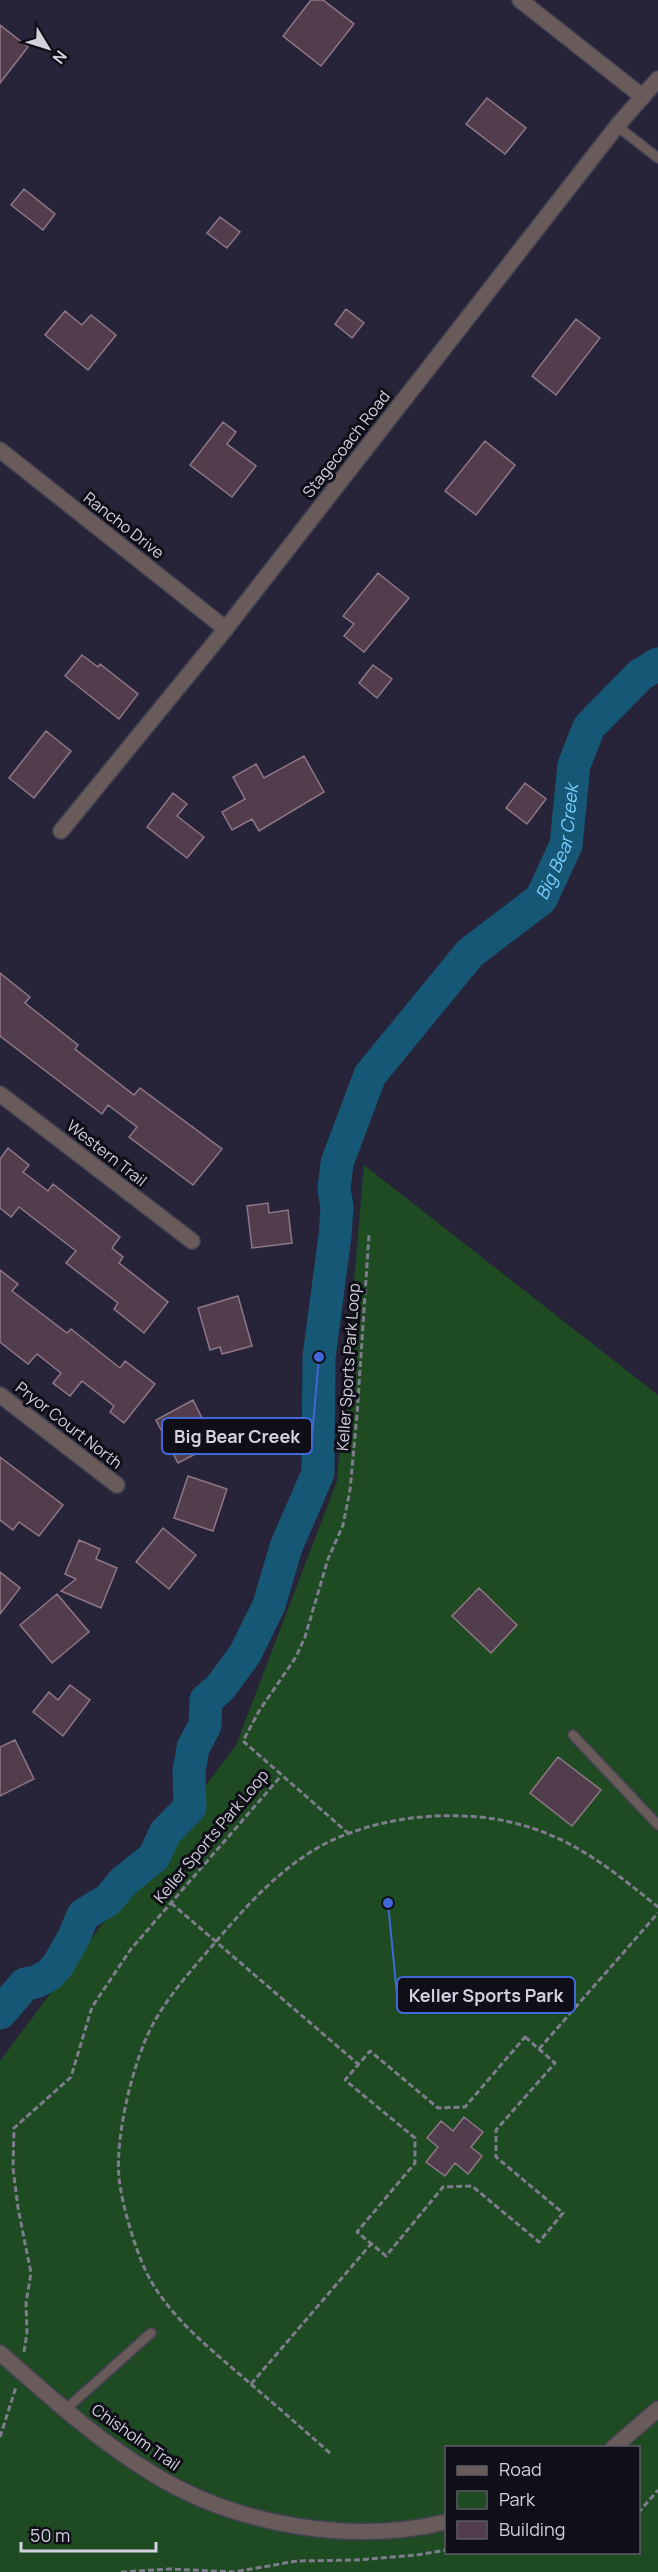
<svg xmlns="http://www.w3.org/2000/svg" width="658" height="2572" font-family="Manrope,sans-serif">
<rect width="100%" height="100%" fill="#272439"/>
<!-- green -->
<path fill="#1e4b22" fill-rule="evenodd" d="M364 1165 658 1395V2572H0V2061L236 1745 337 1481ZM446 2448H638V2552H446Z"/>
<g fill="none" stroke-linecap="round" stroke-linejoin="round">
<!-- river -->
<path stroke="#165776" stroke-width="33" id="s1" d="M0 2013 25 1984 36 1982 49 1975 58 1965 73 1939 83 1915 108 1900 123 1882 154 1857 165 1833 190 1807 189 1771 193 1748 205 1725 206 1700 220 1688 245 1654 269 1605 286 1547 318 1473 319 1357 335 1236 337 1207 334 1189 337 1163 370 1075 470 953 541 899 566 845 574 765 589 727 640 675 658 664"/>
</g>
<!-- building -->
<path fill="#523d4c" stroke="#8f7787" stroke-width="1.5" d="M311 0H323L354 24 321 66 283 36Z
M0 25 28 47 0 83Z
M487 98 526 128 505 154 466 124Z
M24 189 55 214 43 230 11 205Z
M220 217 240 232 227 248 207 233Z
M346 309 364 323 352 338 335 324Z
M65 311 82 325 91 315 116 335 88 370 45 335Z
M576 319 600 338 556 395 532 376Z
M223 422 236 432 227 444 256 466 232 497 190 465Z
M485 441 515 465 476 515 445 491Z
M378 573 409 598 364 652 344 636 354 624 343 616Z
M82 655 98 667 100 664 138 694 119 719 65 676Z
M373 665 392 679 377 698 359 683Z
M46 731 71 751 34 798 9 778Z
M304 756 324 792 259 831 252 819 232 830 222 812 245 799 233 777 256 764 264 778Z
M525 783 546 799 527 824 506 808Z
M173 793 187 804 177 816 204 837 187 858 147 827Z
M0 973 30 997 25 1003 78 1045 75 1049 134 1095 140 1088 222 1149 193 1185 129 1137 137 1127 108 1105 102 1114 0 1036Z
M8 1148 29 1165 23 1172 48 1191 53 1184 120 1237 112 1248 123 1257 119 1263 168 1302 144 1333 114 1309 118 1303 66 1263 76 1251 19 1207 11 1217 0 1208V1159Z
M268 1203 269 1213 288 1210 292 1243 252 1248 247 1206Z
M0 1270 18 1284 12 1291 67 1333 71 1329 120 1368 125 1361 155 1384 124 1423 110 1412 114 1406 82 1381 70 1396 53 1383 61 1373 37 1354 28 1364 0 1342Z
M238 1296 252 1346 222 1354 220 1347 210 1350 198 1308Z
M193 1400 215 1444 178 1463 156 1420Z
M0 1457 63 1505 39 1536 19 1522 13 1530 0 1520Z
M188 1476 227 1489 213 1531 174 1518Z
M163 1528 196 1555 169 1589 136 1562Z
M79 1540 100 1549 96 1559 117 1568 101 1608 61 1591 76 1579 65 1574Z
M0 1572 20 1588 0 1614Z
M479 1588 517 1625 491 1653 452 1616Z
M57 1594 89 1632 52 1663 20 1625Z
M70 1685 90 1700 63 1736 33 1712 49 1692 58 1700Z
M15 1740 34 1779 0 1796V1747Z
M558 1757 601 1790 572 1826 530 1793Z
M464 2117 483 2132 471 2147 482 2156 468 2174 455 2163 445 2176 426 2162 438 2147 427 2138 441 2121 453 2131Z"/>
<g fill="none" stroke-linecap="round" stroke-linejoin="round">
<defs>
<path id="lane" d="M617 126 658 158
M573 1735 658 1825
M66 2409 151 2333"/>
<path id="street" d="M520 0 643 97
M0 450 226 629
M61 831 220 636 617 126 658 79
M0 1094 192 1241
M0 1395 117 1485
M0 2353C48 2395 98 2441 153 2474 236 2525 351 2545 446 2522
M613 2448 658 2409"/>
</defs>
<!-- lane casing -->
<use href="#lane" stroke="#424053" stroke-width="12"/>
<!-- street casing -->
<use href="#street" stroke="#424053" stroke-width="18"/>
<!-- path -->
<path stroke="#7e7c8d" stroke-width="3" stroke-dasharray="6 3" stroke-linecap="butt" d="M349 1834 243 1741 259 1711 296 1657 305 1637 328 1559 343 1525 350 1490 357 1415 369 1235
M171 1903 358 2064
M525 2037 555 2063 496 2130V2157L563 2213 539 2242 472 2186 443 2187 386 2256 357 2232 415 2163V2138L345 2080 370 2051 438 2108 465 2107Z
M539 2049 658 1913
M24 2352 27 2333 26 2303 31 2273 18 2208 13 2168 14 2128 71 2077 92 2007 131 1949 281 1776
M251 2384 371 2244
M0 2437 16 2387
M330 2453C305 2431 279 2408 253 2386 217 2354 176 2324 151 2281 137 2257 122 2206 119 2178 115 2136 133 2061 153 2024 170 1993 196 1965 219 1938 248 1904 279 1870 319 1847 366 1821 426 1812 479 1817 556 1825 600 1860 658 1907
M638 2513 658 2490
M121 2572 170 2569 234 2572 297 2561 356 2560 417 2555 446 2550"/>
<!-- lane -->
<use href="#lane" stroke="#685b59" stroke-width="9"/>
<!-- street -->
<use href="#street" stroke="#685b59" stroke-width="15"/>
</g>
<g text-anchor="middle" stroke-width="6" stroke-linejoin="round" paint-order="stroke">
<!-- street labels -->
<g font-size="16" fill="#d2d1de" stroke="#100f18">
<text transform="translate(346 444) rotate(-52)" y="6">Stagecoach Road</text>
<text transform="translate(124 525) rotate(38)" y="6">Rancho Drive</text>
<text transform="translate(107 1153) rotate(38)" y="6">Western Trail</text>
<text transform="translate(348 1367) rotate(-86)" y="6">Keller Sports Park Loop</text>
<text transform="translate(69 1425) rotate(38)" y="6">Pryor Court North</text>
<text transform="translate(211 1836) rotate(-50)" y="6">Keller Sports Park Loop</text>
<text transform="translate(136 2437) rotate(35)" y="6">Chisholm Trail</text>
</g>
<!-- water labels -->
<g font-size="18" font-style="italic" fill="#7bcffe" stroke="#100f18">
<text dy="6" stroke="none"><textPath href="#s1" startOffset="1368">Big Bear Creek</textPath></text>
</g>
</g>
<!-- callouts -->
<path fill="none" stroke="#4168d9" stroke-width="2" d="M319 1357L312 1436M388 1903L397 1995"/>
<g fill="#4168d9" stroke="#100f18" stroke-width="2">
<circle cx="319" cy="1357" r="6"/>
<circle cx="388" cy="1903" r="6"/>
</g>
<g fill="#100f18" stroke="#4168d9" stroke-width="2">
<rect x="162" y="1418" width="150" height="36" rx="6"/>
<rect x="397" y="1977" width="178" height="36" rx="6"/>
</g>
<g font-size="18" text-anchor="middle" font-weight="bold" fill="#d2d1de">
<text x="237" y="1443">Big Bear Creek</text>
<text x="486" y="2002">Keller Sports Park</text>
</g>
<!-- legend -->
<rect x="445" y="2446" width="195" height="108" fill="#100f18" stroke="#5e5d67" stroke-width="1.5"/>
<rect x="457" y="2466" width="30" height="9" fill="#685b59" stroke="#5e5d67" stroke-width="1.5"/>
<text x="499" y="2476" font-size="18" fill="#d2d1de">Road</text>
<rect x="457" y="2491" width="30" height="18" fill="#1e4b22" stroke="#5e5d67" stroke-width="1.5"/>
<text x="499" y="2506" font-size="18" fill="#d2d1de">Park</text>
<rect x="457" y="2521" width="30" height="18" fill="#523d4c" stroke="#5e5d67" stroke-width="1.5"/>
<text x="499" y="2536" font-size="18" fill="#d2d1de">Building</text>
<!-- north arrow -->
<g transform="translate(48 48) rotate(128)" stroke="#100f18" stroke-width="4.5" paint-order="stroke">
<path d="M0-4.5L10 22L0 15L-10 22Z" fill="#d2d1de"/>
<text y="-9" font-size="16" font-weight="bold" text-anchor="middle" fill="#d2d1de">N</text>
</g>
<!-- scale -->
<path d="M21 2542v9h135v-9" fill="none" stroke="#d2d1de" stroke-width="3"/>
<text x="30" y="2542" font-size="18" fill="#d2d1de" stroke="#100f18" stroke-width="4.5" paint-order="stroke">50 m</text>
</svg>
